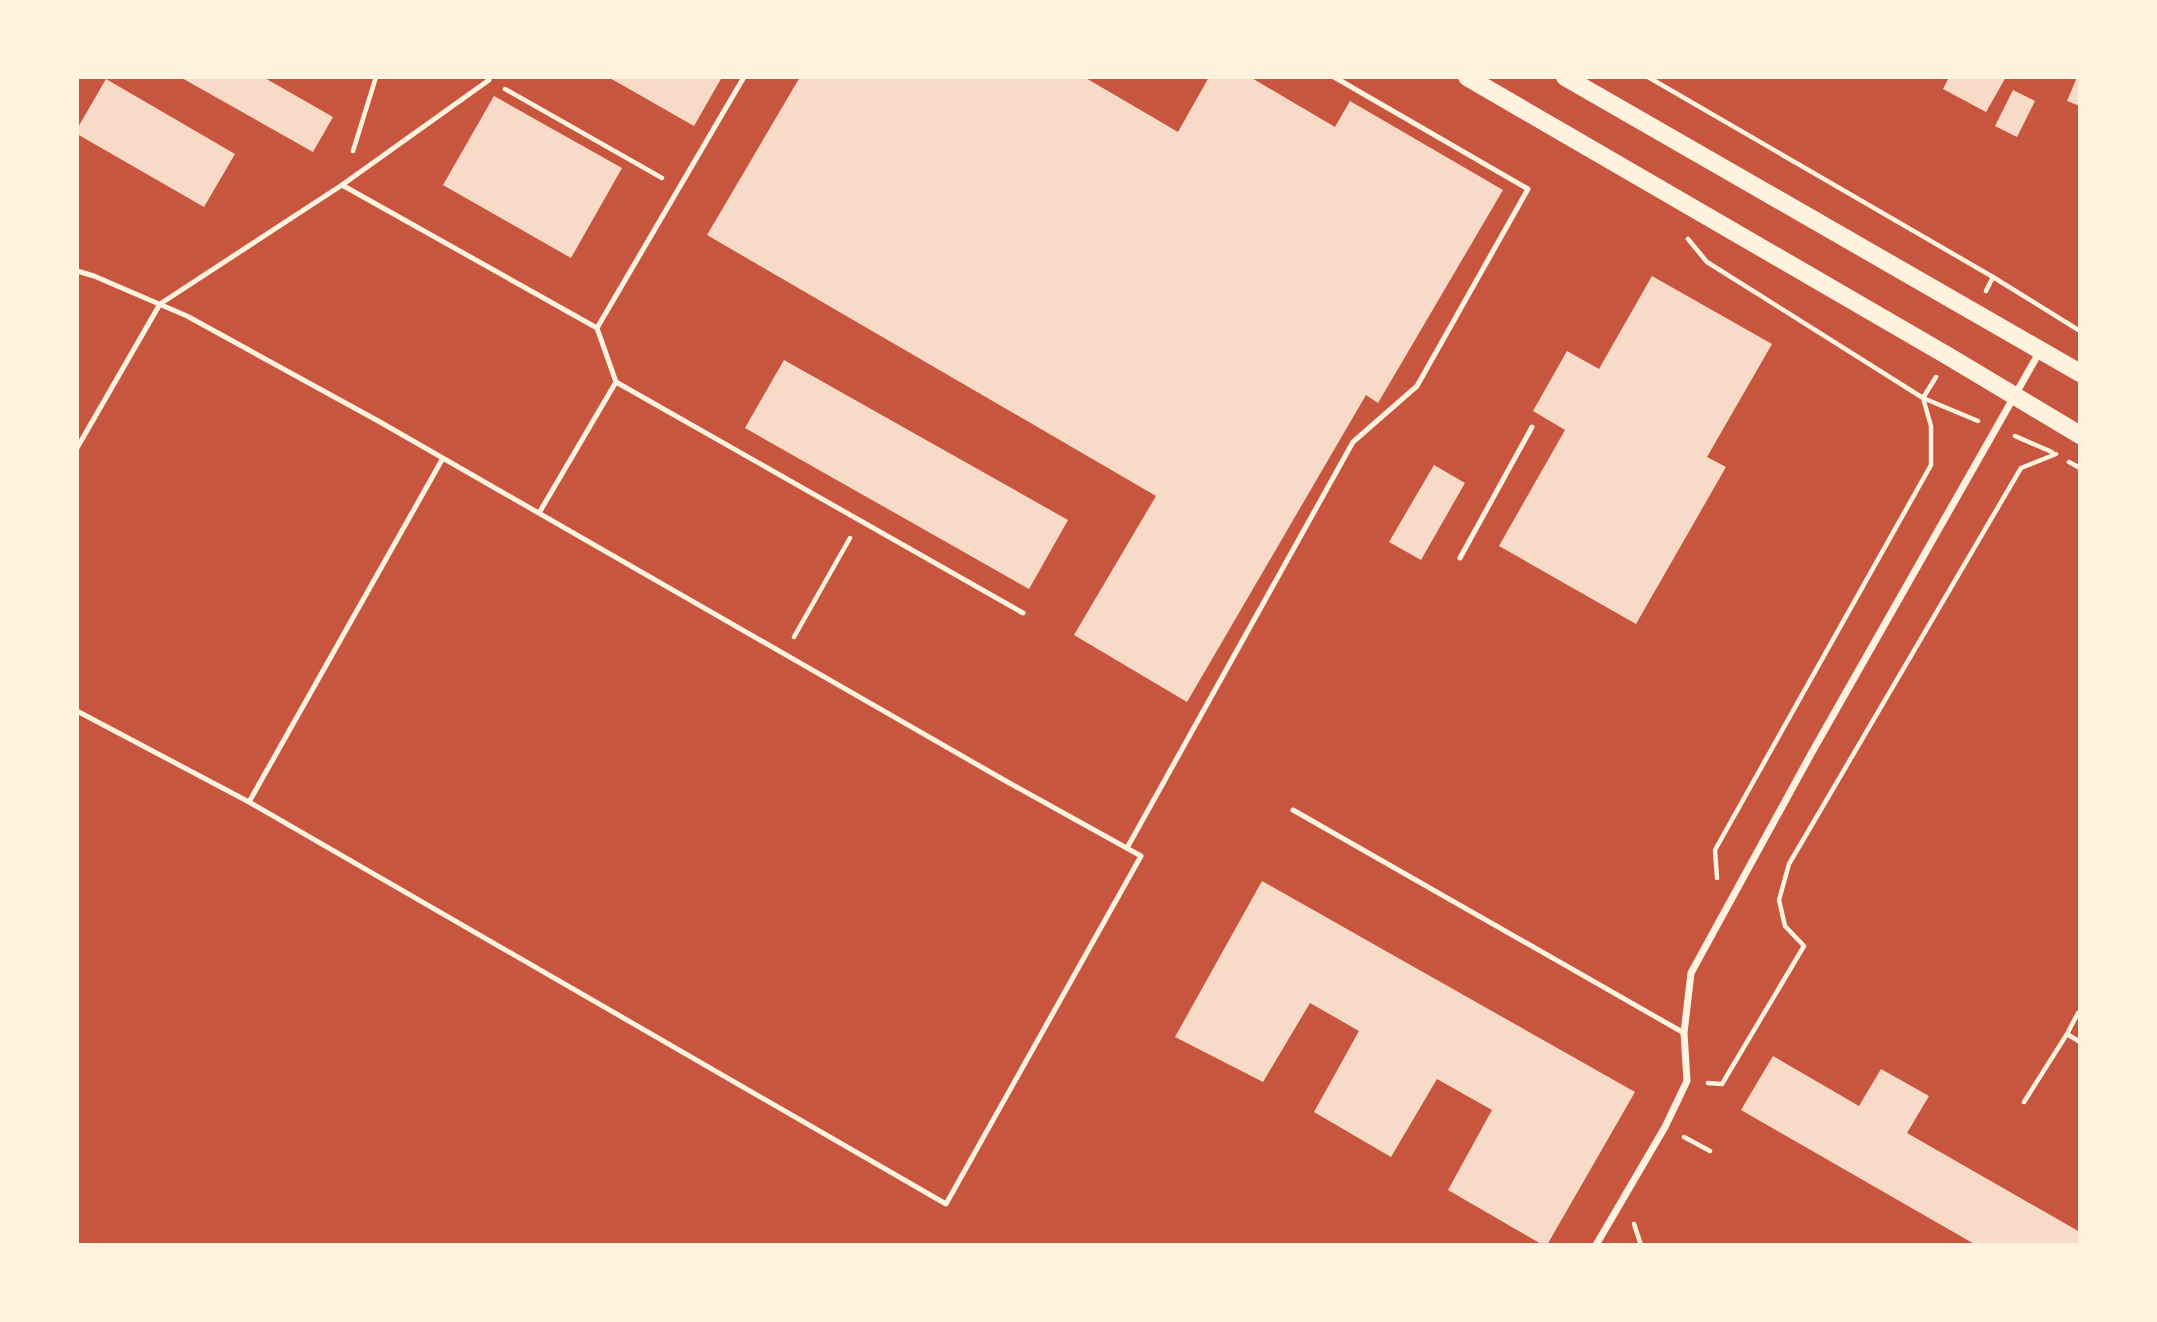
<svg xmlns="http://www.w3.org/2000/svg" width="2157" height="1322" font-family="'Alegreya Sans',sans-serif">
<rect width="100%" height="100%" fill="#c8553d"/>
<!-- building -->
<path fill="#f7dbc8" d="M180 77H263L333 117 313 152Z
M608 77H722L694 126Z
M800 77H1084L1178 132 1209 77H1250L1335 127 1350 101 1503 190 1378 403 1366 395 1187 702 1074 635 1156 496 707 235Z
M1949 77H2006L1986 112 1943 89Z
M2077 77H2080V106L2067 101Z
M106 79 235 154 204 207 77 134V129Z
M2013 90 2035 101 2017 137 1995 126Z
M494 96 622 168 571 258 443 185Z
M1652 276 1772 344 1707 457 1726 467 1636 624 1499 546 1565 430 1533 411 1567 351 1599 369Z
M784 360 1068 520 1029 589 745 428Z
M1434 465 1465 483 1421 560 1389 542Z
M1262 881 1635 1092 1547 1245H1543L1448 1190 1492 1110 1437 1079 1391 1157 1314 1112 1359 1031 1310 1003 1263 1082 1175 1037Z
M1773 1056 1859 1106 1881 1069 1929 1096 1907 1133 2080 1232V1245H1976L1741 1110Z"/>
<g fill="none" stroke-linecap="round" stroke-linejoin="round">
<!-- path -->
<path stroke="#fff3e0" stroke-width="4.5" d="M1648 77 1993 277 2080 331
M505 89 662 178
M353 151 376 77
M1688 239 1707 262 1923 398 1978 421
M1986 291 1993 277
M2015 436 2052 452
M2069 462 2080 468
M794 637 850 538
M1717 878 1715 850 1931 465V426L1923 398 1936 377
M2078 1013 2067 1034 2080 1042
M1708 1083 1722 1084 1804 946 1785 926 1779 900 1789 864 2021 468 2056 454
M2024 1102 2067 1034
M1684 1137 1710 1151
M1634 1224 1641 1245"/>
<!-- service -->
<path stroke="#fff3e0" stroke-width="5" d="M342 185 489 80 487 77
M77 271 94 276 187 316 380 422 1004 780 1141 856 946 1204 249 802 77 711
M616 382 1023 613
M77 448 160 304 342 185 597 328 744 77
M539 513 616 382 597 328
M1460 558 1532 427
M249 802 443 458
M1293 810 1684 1033
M1127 848 1353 442 1417 386 1528 189 1334 77"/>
<!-- minor -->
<path stroke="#fff3e0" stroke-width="7" d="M1596 1245 1665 1127 1687 1081 1684 1033 1691 973 1811 754 2040 351"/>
<!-- primary -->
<path stroke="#fff3e0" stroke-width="18" d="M1467 77 1948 356 2080 435
M1565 77 2080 373"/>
</g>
<!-- border -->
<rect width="2157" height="1322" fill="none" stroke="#fff3e0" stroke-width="158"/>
</svg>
